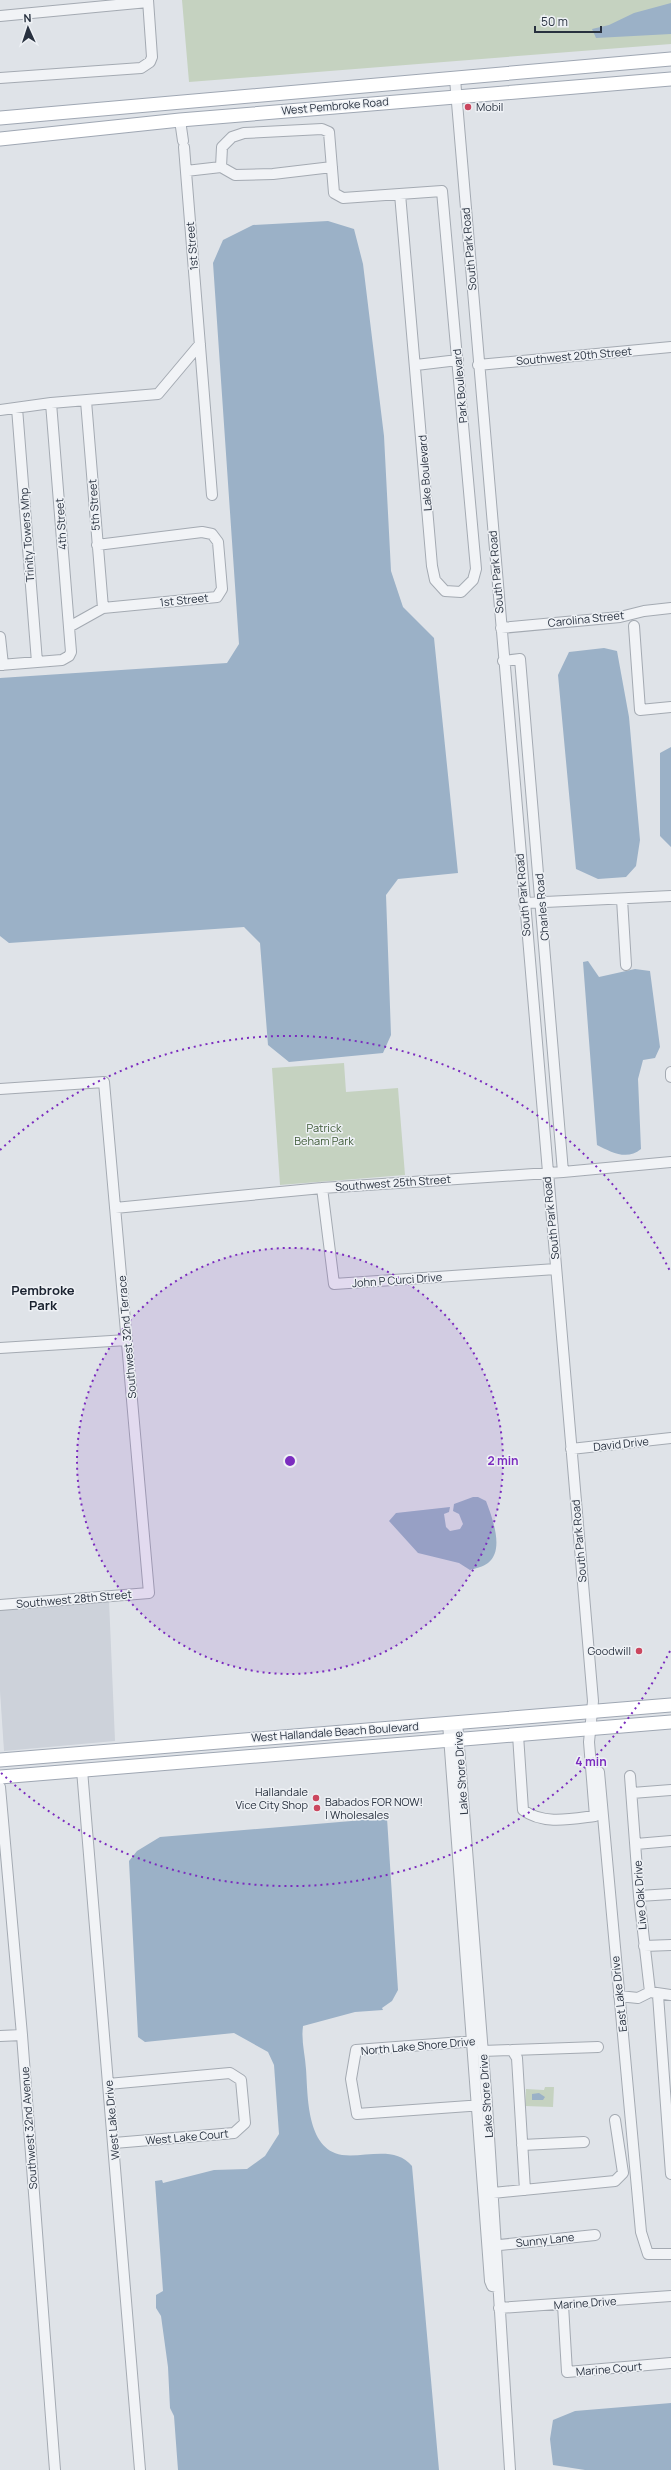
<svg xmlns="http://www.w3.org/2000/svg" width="671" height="2470" font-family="Manrope,sans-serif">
<rect width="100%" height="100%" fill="#dfe3e8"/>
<!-- built -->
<path fill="#cdd2da" d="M109 1600 115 1741 4 1751 0 1691V1610Z"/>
<!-- green -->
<path fill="#c5d2c0" d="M182 0H671V44L189 82Z
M344 1063 346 1092 398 1088 405 1175 280 1185 272 1068Z
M545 2087H554L553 2107 525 2106 526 2089 544 2090Z"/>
<!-- water -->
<path fill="#9bb1c7" d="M671 3V34L596 38 592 29 609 25 634 13Z
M328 221 354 229 363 264 384 436 391 571 403 607 434 638 458 873 398 879 386 895 391 1035 383 1053 289 1062 268 1045 260 943 244 927 9 943 0 936V678L227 663 239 644 213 263 223 240 253 225Z
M604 648 617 651 629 717 640 840 636 866 626 877 598 879 576 869 558 675 569 652Z
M671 747V847L660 836V753Z
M588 961 599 977 635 969 650 971 660 1047 655 1058 643 1060 638 1079 641 1149C627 1161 611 1152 597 1145L583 962Z
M473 1497H478L486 1501C492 1517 505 1550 488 1563 483 1567 476 1568 470 1570L459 1563 418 1553 389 1521 396 1513 450 1507 449 1512 444 1514 446 1527 450 1531 460 1529 463 1524 459 1514 453 1511 454 1504Z
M387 1818 398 1990 392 2001 382 2008 383 2010 355 2012 303 2026C301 2041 305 2054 306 2069 308 2095 306 2149 342 2155 365 2158 395 2145 412 2166L439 2470H178L174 2416 170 2408 168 2367 161 2316 156 2308V2295L163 2291 155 2181 162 2180 163 2183 214 2170 247 2169 265 2156 279 2134 274 2065 268 2052 234 2033 145 2042 138 2037 129 1861 137 1851 160 1837Z
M539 2093 545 2097 543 2100H532V2094Z
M671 2403V2470H585L553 2465 550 2439 553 2420 575 2411Z"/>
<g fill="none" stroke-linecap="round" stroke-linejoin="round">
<defs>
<path id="minor" d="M0 16 148 2
M0 78 141 68 150 62 152 57 148 0
M455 79 593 1701 589 1742 595 1816C571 1819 543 1825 523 1810L518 1735
M180 120 183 141
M184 147 212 495
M221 167 222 147 232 137 244 133 322 129 329 132 334 193 343 198 442 191 476 569 473 580 461 592 445 591 435 580 432 566 400 194
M221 167 235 175 273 174 332 167
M186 171 221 167
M416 365 458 360
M478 365 671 347
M86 401 103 608
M17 408 37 662
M0 410 51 403 158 394 200 344
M634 626 640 710 671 707
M69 627 103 608 217 597 222 589 218 542 212 534 202 532 97 545
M501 628 620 617 644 611 671 608
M0 637 3 665
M503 661 520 659 563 1172
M0 665 62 660 69 656 71 652 51 403
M622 899 626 965
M524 903 671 896
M671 1072V1077
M0 1089 104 1082 149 1593 0 1605
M322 1188 334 1284 556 1269
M115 1208 322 1188 563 1172 671 1162
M0 1348 127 1340
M571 1449 671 1438
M457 1722 487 2105 510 2470
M448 1723 490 2281 492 2286 498 2287
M82 1770 140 2470
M599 1772 641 2232 648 2254H671
M630 1776 639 1896 650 1992 671 1995
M0 1787 22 2035 55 2470
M632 1793 671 1790
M636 1844 671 1841
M639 1896 671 1894
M644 1946 671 1945
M658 1995 671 2174
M619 1996 638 1998 650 1992
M0 2036 22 2035
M476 2041 356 2050 351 2079 357 2114 483 2105
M512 2050 598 2047
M482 2051 512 2050 517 2058 525 2190
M108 2084 230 2073 241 2080 245 2123 234 2133 114 2143
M522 2145 584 2142
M493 2193 615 2181 623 2173 615 2120
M490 2246 595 2235
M563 2305 567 2372 671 2363
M499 2308 671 2296"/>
<path id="major" d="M0 118 671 59
M0 139 180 120 671 79
M0 1760 671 1705
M0 1777 671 1722"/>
</defs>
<!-- minor casing -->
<use href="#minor" stroke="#a4aab2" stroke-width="12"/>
<!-- major casing -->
<use href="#major" stroke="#9fa7b3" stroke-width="15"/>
<!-- minor -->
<use href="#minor" stroke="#f1f3f6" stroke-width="10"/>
<!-- major -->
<use href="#major" stroke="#fff" stroke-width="13"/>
</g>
<!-- distance rings -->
<circle cx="290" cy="1461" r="213" fill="#7b2cbf" fill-opacity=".12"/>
<g fill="none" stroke="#7b2cbf" stroke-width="2" stroke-dasharray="2 4">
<circle cx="290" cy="1461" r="213"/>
<path d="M670 1651A425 425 0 0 1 0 1772M0 1150A425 425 0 0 1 670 1271"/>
</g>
<!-- markers -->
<g fill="#cb465e" stroke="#eef1f5" stroke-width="1.5">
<circle cx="468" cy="107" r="4"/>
<circle cx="639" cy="1651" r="4"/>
<circle cx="316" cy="1798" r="4"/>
<circle cx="317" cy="1808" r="4"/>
</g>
<g text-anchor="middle" stroke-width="3" stroke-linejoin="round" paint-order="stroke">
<!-- street labels -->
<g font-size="11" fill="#28313f" stroke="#eef1f5">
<text transform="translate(335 106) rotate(-5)" y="4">West Pembroke Road</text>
<text transform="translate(192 246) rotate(-95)" y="4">1st Street</text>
<text transform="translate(469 249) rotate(-95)" y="4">South Park Road</text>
<text transform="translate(574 356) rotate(-5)" y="4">Southwest 20th Street</text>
<text transform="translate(460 386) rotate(-95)" y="4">Park Boulevard</text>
<text transform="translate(425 473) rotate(-94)" y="4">Lake Boulevard</text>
<text transform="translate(94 505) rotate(-94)" y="4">5th Street</text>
<text transform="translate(61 524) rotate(-94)" y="4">4th Street</text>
<text transform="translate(27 535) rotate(-94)" y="4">Trinity Towers Mhp</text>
<text transform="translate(496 572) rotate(-95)" y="4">South Park Road</text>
<text transform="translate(184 600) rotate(-6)" y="4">1st Street</text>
<text transform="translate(586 619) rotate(-6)" y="4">Carolina Street</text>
<text transform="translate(523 895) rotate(-95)" y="4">South Park Road</text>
<text transform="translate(542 907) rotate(-95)" y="4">Charles Road</text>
<text transform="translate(393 1183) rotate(-4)" y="4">Southwest 25th Street</text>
<text transform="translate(551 1218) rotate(-96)" y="4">South Park Road</text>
<text transform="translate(397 1280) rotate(-4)" y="4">John P Curci Drive</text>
<text transform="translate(127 1337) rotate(-95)" y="4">Southwest 32nd Terrace</text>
<text transform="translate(621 1444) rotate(-6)" y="4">David Drive</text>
<text transform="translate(579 1541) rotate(-95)" y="4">South Park Road</text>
<text transform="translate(74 1599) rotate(-5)" y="4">Southwest 28th Street</text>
<text transform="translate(335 1732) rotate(-4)" y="4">West Hallandale Beach Boulevard</text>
<text transform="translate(461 1773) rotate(-94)" y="4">Lake Shore Drive</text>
<text transform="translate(640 1895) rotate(-94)" y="4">Live Oak Drive</text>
<text transform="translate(619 1994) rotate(-96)" y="4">East Lake Drive</text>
<text transform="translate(418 2046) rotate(-5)" y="4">North Lake Shore Drive</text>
<text transform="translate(486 2096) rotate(-94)" y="4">Lake Shore Drive</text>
<text transform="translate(112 2120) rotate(-95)" y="4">West Lake Drive</text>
<text transform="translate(29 2128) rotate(-94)" y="4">Southwest 32nd Avenue</text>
<text transform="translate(187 2137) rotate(-5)" y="4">West Lake Court</text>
<text transform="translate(545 2240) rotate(-6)" y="4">Sunny Lane</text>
<text transform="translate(585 2303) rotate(-4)" y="4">Marine Drive</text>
<text transform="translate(609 2369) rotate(-5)" y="4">Marine Court</text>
</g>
<!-- poi labels -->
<g font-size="11" fill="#28313f" stroke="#eef1f5" text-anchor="start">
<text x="476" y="111">Mobil</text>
<text x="631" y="1655" text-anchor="end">Goodwill</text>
<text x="308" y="1796" text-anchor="end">Hallandale<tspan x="308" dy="13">Vice City Shop</tspan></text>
<text x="325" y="1806">Babados FOR NOW!<tspan x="325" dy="13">| Wholesales</tspan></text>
</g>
<!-- park labels -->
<g font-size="11" fill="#3e5a36" stroke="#eef1f5">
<text x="324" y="1132">Patrick<tspan x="324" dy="13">Beham Park</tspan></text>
</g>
<!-- quarter labels -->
<g font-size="13" font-weight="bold" fill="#1a222f" stroke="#eef1f5">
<text x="43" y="1295">Pembroke<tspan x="43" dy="15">Park</tspan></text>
</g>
</g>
<circle cx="290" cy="1461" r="6" fill="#7b2cbf" stroke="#eef1f5" stroke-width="2"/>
<g font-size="12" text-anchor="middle" font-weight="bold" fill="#7b2cbf" stroke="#eef1f5" stroke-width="3" stroke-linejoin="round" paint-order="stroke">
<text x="503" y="1465">2 min</text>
<text x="591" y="1766">4 min</text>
</g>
<!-- north arrow -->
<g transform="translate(28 28) rotate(357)" stroke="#eef1f5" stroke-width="3" paint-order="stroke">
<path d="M0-3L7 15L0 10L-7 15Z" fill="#28313f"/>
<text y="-6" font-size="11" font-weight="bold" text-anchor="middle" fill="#28313f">N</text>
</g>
<!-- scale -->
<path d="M535 26v6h66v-6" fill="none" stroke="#28313f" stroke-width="2"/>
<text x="541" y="26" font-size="12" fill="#28313f" stroke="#eef1f5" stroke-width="3" paint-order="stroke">50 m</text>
</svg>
